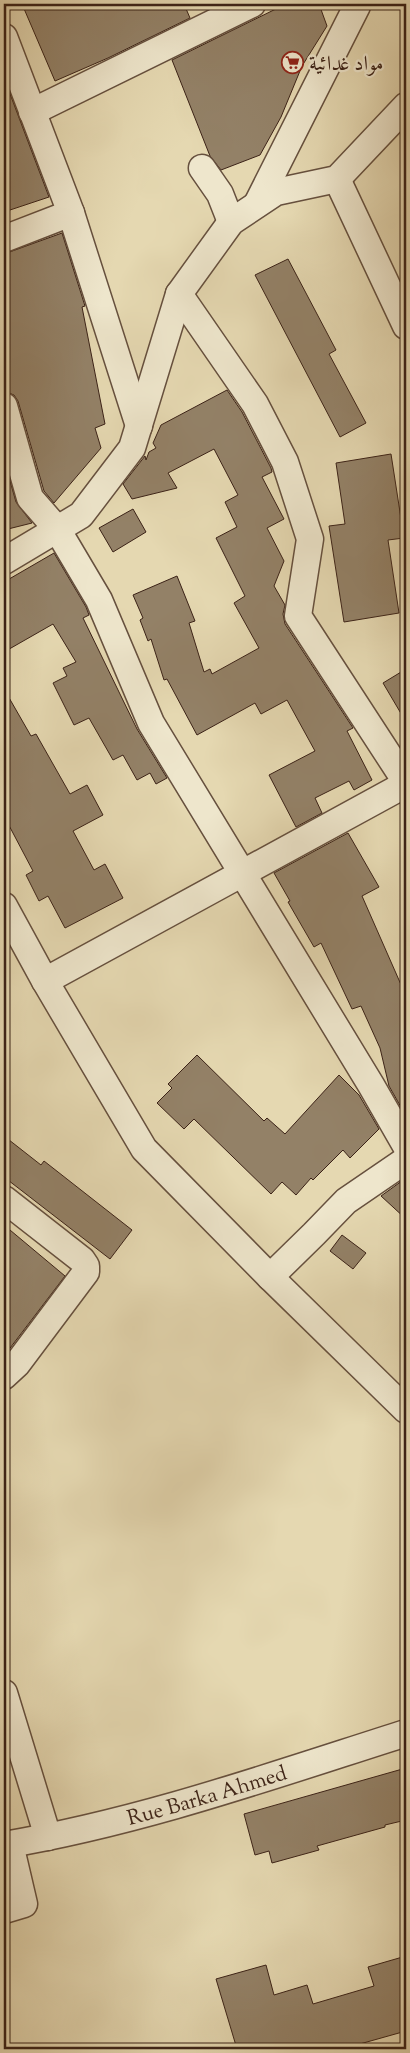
<svg xmlns="http://www.w3.org/2000/svg" width="410" height="2053" font-family="'Sorts Mill Goudy',Amiri,serif">
<rect width="100%" height="100%" fill="#e5d8b1"/>
<filter id="stains"><feTurbulence type="fractalNoise" baseFrequency=".004" numOctaves="4"/><feColorMatrix values="0 0 0 0 .2 0 0 0 0 .09 0 0 0 0 .02 0 0 0 .5 -.17"/></filter>
<radialGradient id="worn" r=".72"><stop offset=".6" stop-color="#630" stop-opacity="0"/><stop offset="1" stop-color="#630" stop-opacity=".3"/></radialGradient>
<!-- building -->
<path fill="#938167" stroke="#3b2217" d="M22 4H184L190 18 108 58 55 81Z
M286 4H319L327 26 302 66 281 117 260 155 221 170 210 156 172 60Z
M4 78 49 197 4 212Z
M62 233 85 306 82 307 105 424 95 428 101 448 54 503 44 491 18 401 14 395 4 391V254Z
M288 259 336 350 329 354 366 423 340 437 255 275Z
M227 390 242 412 271 468 272 472 262 477 284 519 267 528 284 561 274 586 285 605 283 614 285 624 353 728 347 731 372 780 354 790 349 781 315 798 322 813 296 827 269 775 315 751 287 700 261 714 255 703 197 735 167 679 164 680 151 639 148 641 140 620 143 618 133 595 177 576 195 621 189 623 204 672 210 669 212 674 259 648 234 603 245 596 216 538 237 527 225 502 238 495 214 449 168 473 177 488 132 499 123 484 145 456 146 460 149 452 156 448 153 443 161 425Z
M391 454 404 538 388 540 399 613 344 622 329 526 345 524 336 463Z
M4 460 16 502 32 523 4 530Z
M133 509 146 532 113 552 99 528Z
M54 553 86 607 89 615 83 618 137 729 167 778 156 784 150 773 137 780 123 755 113 760 89 718 74 725 53 683 67 676 63 668 76 662 53 624 4 652V582Z
M406 669V722L383 683Z
M4 689 31 736 36 734 70 794 87 785 103 815 73 831 94 870 105 864 123 898 65 928 48 896 39 901 26 875 33 871 4 816Z
M348 833 379 887 362 896 406 996V1116L389 1086 380 1048 361 1006 352 1009 321 943 314 947 288 902 290 901 274 873Z
M197 1055 264 1121 267 1118 285 1134 339 1075 359 1095 379 1129 350 1158 343 1150 313 1180 311 1178 296 1195 282 1182 271 1194 194 1119 184 1129 157 1103 172 1088 168 1084Z
M4 1136 41 1165 44 1161 132 1230 110 1259 4 1177Z
M406 1178V1219L381 1196Z
M4 1225 65 1276 4 1356Z
M342 1235 366 1253 353 1269 330 1251Z
M406 1768V1820L385 1825V1827L317 1846 319 1850 272 1863 269 1851 255 1855 244 1814Z
M406 1956V2031L342 2049H237L216 1979 266 1965 274 1995 307 1985 313 2004 374 1986 368 1967Z"/>
<g fill="none" stroke-linecap="round" stroke-linejoin="round">
<defs>
<g id="street">
<path d="M4 37 71 213 139 426"/>
<path d="M32 112 252 4"/>
<path d="M202 168 220 194 231 222"/>
<path d="M337 179 406 326"/>
<path d="M257 204 357 6 355 4"/>
<path d="M4 239 71 213"/>
<path d="M179 294 255 404 285 462 310 539 298 616 406 782"/>
<path d="M4 406 30 498 57 529 99 600 151 723 371 1085 406 1146"/>
<path d="M4 561 81 515 132 448 179 294 231 222 276 192 337 179 406 106"/>
<path d="M4 906 45 981 144 1149 270 1277 406 1410"/>
<path d="M45 981 406 784"/>
<path d="M4 1199 82 1260 86 1266V1272L17 1364 4 1376"/>
<path d="M270 1277 314 1234 346 1201 406 1160"/>
<path d="M4 1693 48 1837"/>
<path id="s1" d="M4 1845C141 1822 274 1775 406 1733"/>
<path d="M4 1910 24 1904 10 1844"/>
</g>
</defs>
<!-- street casing -->
<use href="#street" stroke="#66503e" stroke-width="29"/>
<!-- street -->
<use href="#street" stroke="#eee6cc" stroke-width="26"/>
</g>
<!-- icons -->
<defs>
<symbol id="supermarket-ring" viewBox="-11 -11 22 22"><circle r="9.5" fill="#eee6cc" stroke="#8f2418" stroke-width="1.5"/><path d="M-6-5.5h2.5l.6 2H6L4.5 2H-2.5L-4.4-4H-6ZM-1.5 3.2a1.3 1.3 0 1 0 .1 0ZM3 3.2a1.3 1.3 0 1 0 .1 0Z" fill="#8f2418"/></symbol>
</defs>
<g fill-rule="evenodd">
<use href="#supermarket-ring" x="280" y="50" width="25" height="25"/>
</g>
<g text-anchor="middle" stroke-width="4.5" stroke-linejoin="round" paint-order="stroke">
<!-- poi labels -->
<g font-size="21" fill="#3b2217" stroke="#eee6cc" text-anchor="start">
<text x="309" y="70">مواد غدائية</text>
</g>
<!-- street labels -->
<g font-size="21" fill="#3b2217" stroke="#eee6cc">
<text dy="7" stroke="none"><textPath href="#s1" startOffset="209">Rue Barka Ahmed</textPath></text>
</g>
</g>
<!-- margin -->
<rect width="410" height="2053" fill="none" stroke="#e5d8b1" stroke-width="20"/>
<rect x="5" y="5" width="400" height="2043" fill="none" stroke="#3b2217" stroke-width="2.5"/>
<rect x="10" y="10" width="390" height="2033" fill="none" stroke="#3b2217"/>
<rect width="100%" height="100%" filter="url(#stains)"/>
<rect width="100%" height="100%" fill="url(#worn)"/>
</svg>
